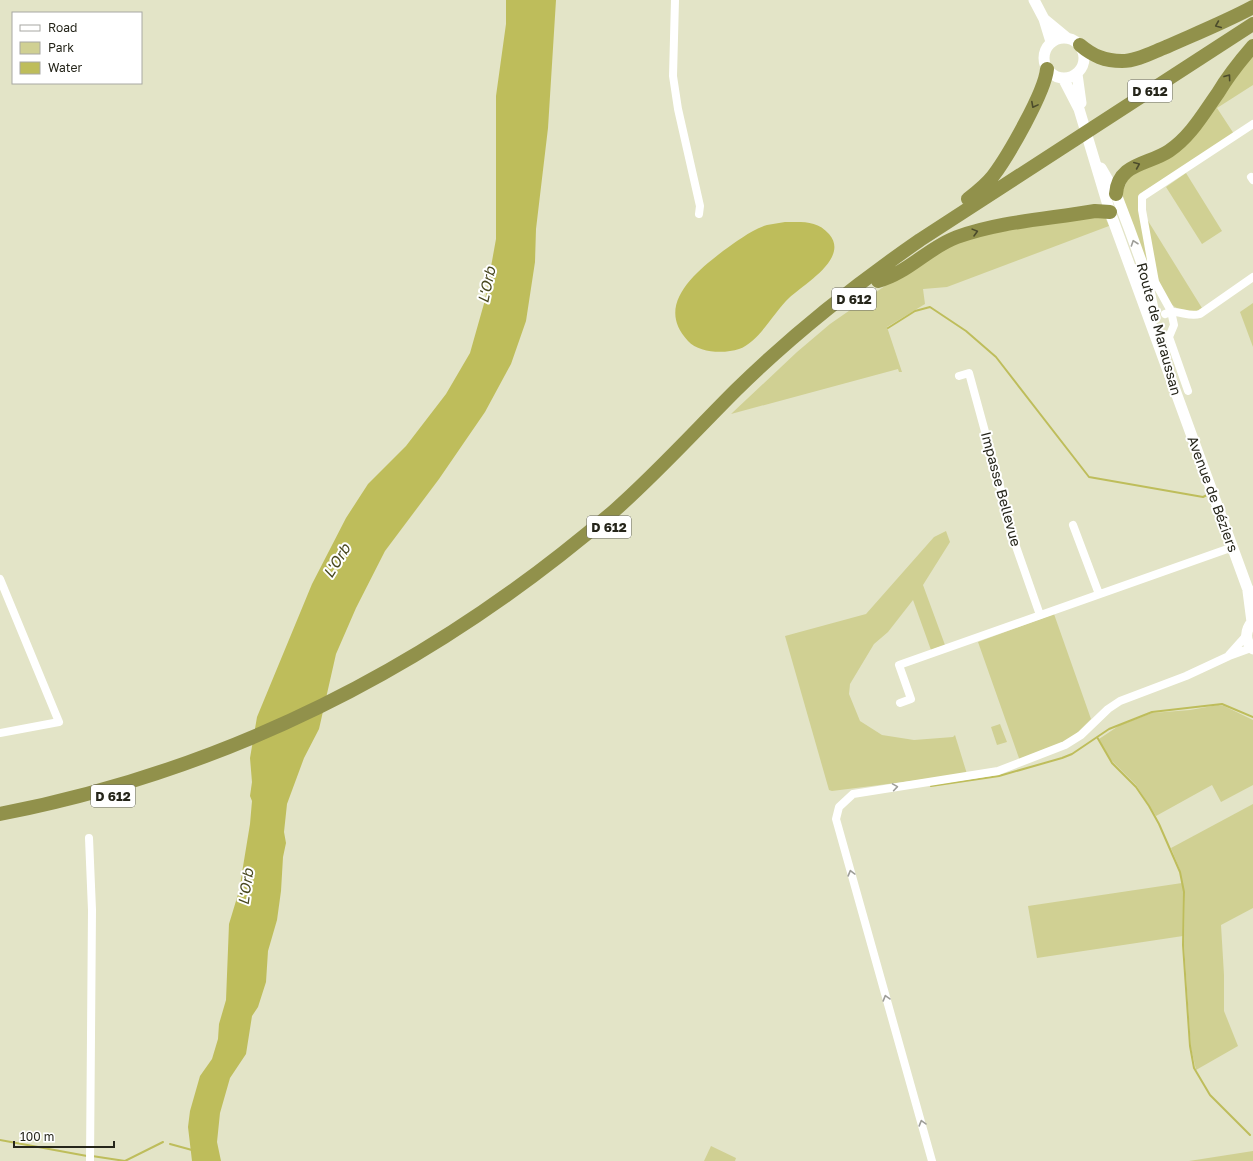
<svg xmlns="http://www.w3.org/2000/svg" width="1253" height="1161" font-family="'Golos Text',sans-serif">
<rect width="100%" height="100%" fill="#e3e4c7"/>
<!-- green -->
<path fill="#d0d093" d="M1253 50V85L1217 108 1234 134 1143 192 1153 287 1121 195 1129 177 1158 162Z
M1186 173 1222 231 1202 244 1166 187Z
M1104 214 1109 226 947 287 923 289 925 304 887 327 902 372H899L898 369 731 414 797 352 830 324 928 256 959 239Z
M1145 216 1202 308 1195 312C1190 311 1182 311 1177 308 1156 298 1149 237 1145 216Z
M1253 303V347L1240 312Z
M946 531 950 542 923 585 945 645 931 650 913 600 888 632 874 644 850 684 849 694 860 721 882 735 914 740 953 737 955 735 967 774 832 791 829 790 785 636 866 614 934 537Z
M1054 614 1091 719 1075 735 1064 743 1020 761 978 642Z
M1218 705 1224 706 1253 720V785L1221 802 1212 785 1156 816 1136 785 1109 758 1099 739 1120 725 1152 713 1190 710Z
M1000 724 1007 742 997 745 991 727Z
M1253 804V908L1221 925 1224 975V1011L1238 1046 1196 1070 1191 1048 1184 945 1185 896 1180 870 1171 848Z
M1182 883 1184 892 1183 936 1037 958 1028 906Z
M711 1146 736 1158 735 1161H704Z
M1253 1151V1161H1189Z"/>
<!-- water -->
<path fill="#bebd5b" d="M506 0H556L548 128 536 229 535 262 526 321 511 364 485 412 439 479 385 551 356 608 336 654 319 729 304 758 287 804 284 832 286 843 283 857 281 891 277 920 268 951 266 982 258 1007 252 1016 246 1054 230 1078 220 1113 217 1142 221 1161H192L188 1127 190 1111 200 1076 212 1059 218 1039 219 1024 226 1000 229 924 239 891 250 824 252 801 250 796 252 782 250 758 257 717 312 584 346 518 368 484 406 446 446 394 470 353 485 300 496 239V96L506 24Z
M785 222C802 222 817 220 829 234 850 258 804 284 789 298 774 312 759 342 739 349 724 354 699 353 688 341 654 305 696 272 723 251 736 242 751 230 767 225 773 224 779 223 785 222Z"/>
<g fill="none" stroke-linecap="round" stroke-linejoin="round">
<!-- stream -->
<path stroke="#bebd5b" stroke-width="2" d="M888 328 915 311 930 307 966 331 996 357 1089 477 1203 497 1207 495
M1097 737 1112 763 1136 787 1149 806 1159 824 1180 872 1184 892 1183 945 1190 1046 1194 1068 1210 1095 1250 1135
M931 786 999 776 1062 758 1072 754 1109 729 1152 712 1222 704 1253 717
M0 1140 87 1156
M170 1144 192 1150
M92 1156 125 1161 163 1142"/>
<!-- street -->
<path stroke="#fff" stroke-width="8" d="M675 0 673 76 678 109 700 206 699 214
M1251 177 1253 180
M1165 314C1178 308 1187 318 1200 314L1253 277
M959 376 969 373 1001 490 1006 518 1040 615
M1188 391 1169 337 1174 325 1171 311 1155 282 1142 210V197L1253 124
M1073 525 1099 594
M0 579 59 722 0 733
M1229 655 1246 636
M900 703 911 699 899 665 1233 547
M89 838 92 910 90 1161
M932 1161 836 819 839 807 853 794 998 771 1065 745 1081 735 1108 709 1120 701 1186 676 1229 656 1251 648"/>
<!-- secondary -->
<path stroke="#fff" stroke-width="11" d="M1034 0 1044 19 1051 42
M1044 19 1067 38
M1044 58a20 20 0 1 1 40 0a20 20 0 1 1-40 0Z
M1077 74 1081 103
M1063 78 1079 109 1110 212 1247 587 1253 598
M1101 168 1116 194 1129 228 1145 272 1155 318
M1248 591 1252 622
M1253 621C1245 630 1244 641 1253 649"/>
<!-- highway -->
<path stroke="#91914b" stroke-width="14" d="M1080 45C1093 56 1105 61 1122 61 1137 61 1153 52 1166 47 1195 34 1225 22 1253 7
M1116 194C1118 163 1148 165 1169 151 1191 136 1203 114 1218 93 1228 76 1240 61 1253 46
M968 199C977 192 986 185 993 176 1008 156 1045 92 1047 69
M878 281C908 273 929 247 957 237 1001 221 1050 219 1095 211L1110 212
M0 814C231 769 436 664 614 511 657 473 695 431 736 390 793 334 855 285 920 240L1253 24"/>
</g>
<!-- one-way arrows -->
<defs><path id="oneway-chevron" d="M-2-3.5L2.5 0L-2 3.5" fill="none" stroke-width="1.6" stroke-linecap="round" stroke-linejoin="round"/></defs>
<g stroke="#4b4b2b">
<use href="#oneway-chevron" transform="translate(1218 25) rotate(157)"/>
<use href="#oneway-chevron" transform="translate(1228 77) rotate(-54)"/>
<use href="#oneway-chevron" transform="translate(1034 105) rotate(118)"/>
<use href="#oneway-chevron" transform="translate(1137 165) rotate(-23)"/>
<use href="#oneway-chevron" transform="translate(975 232) rotate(-15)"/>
</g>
<g stroke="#9d9d98">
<use href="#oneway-chevron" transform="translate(1134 243) rotate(-109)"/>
<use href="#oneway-chevron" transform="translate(895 787) rotate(-9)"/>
<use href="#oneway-chevron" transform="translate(851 873) rotate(-105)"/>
<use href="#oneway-chevron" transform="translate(886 998) rotate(-106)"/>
<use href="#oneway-chevron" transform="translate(922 1123) rotate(-106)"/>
</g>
<g text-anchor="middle" stroke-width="4" stroke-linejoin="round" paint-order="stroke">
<!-- shield labels -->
<g fill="#fff" stroke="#66665f" stroke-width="1">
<rect x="1128" y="80" width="44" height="22" rx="3"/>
<rect x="832" y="288" width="44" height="22" rx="3"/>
<rect x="587" y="516" width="44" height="22" rx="3"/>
<rect x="91" y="785" width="44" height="22" rx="3"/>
</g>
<g font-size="13" font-weight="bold" fill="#25251a">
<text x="1150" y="96">D 612</text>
<text x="854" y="304">D 612</text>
<text x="609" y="532">D 612</text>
<text x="113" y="801">D 612</text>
</g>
<!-- street labels -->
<g font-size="14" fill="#25251a" stroke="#fff">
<text transform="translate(1159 329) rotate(75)" y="5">Route de Maraussan</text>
<text transform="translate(1001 489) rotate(75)" y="5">Impasse Bellevue</text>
<text transform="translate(1213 494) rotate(70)" y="5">Avenue de Béziers</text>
</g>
<!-- water labels -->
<g font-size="15" font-style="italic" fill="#48481f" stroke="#fff">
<text transform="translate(487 285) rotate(-78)" y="5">L'Orb</text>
<text transform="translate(337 561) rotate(-58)" y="5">L'Orb</text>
<text transform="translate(246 887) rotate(-82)" y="5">L'Orb</text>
</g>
</g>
<!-- legend -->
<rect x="12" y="12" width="130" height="72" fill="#ffffff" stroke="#a8a8a3"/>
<rect x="20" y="25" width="20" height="6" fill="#ffffff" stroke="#a8a8a3"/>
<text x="48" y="32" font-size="12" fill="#25251a">Road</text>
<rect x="20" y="42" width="20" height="12" fill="#d0d093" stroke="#a8a8a3"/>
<text x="48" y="52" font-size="12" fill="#25251a">Park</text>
<rect x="20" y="62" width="20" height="12" fill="#bebd5b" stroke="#a8a8a3"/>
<text x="48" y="72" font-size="12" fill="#25251a">Water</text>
<!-- scale -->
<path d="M14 1141v6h100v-6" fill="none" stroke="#25251a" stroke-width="2"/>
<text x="20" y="1141" font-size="12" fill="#25251a" stroke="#ffffff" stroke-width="3" paint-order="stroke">100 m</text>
</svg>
